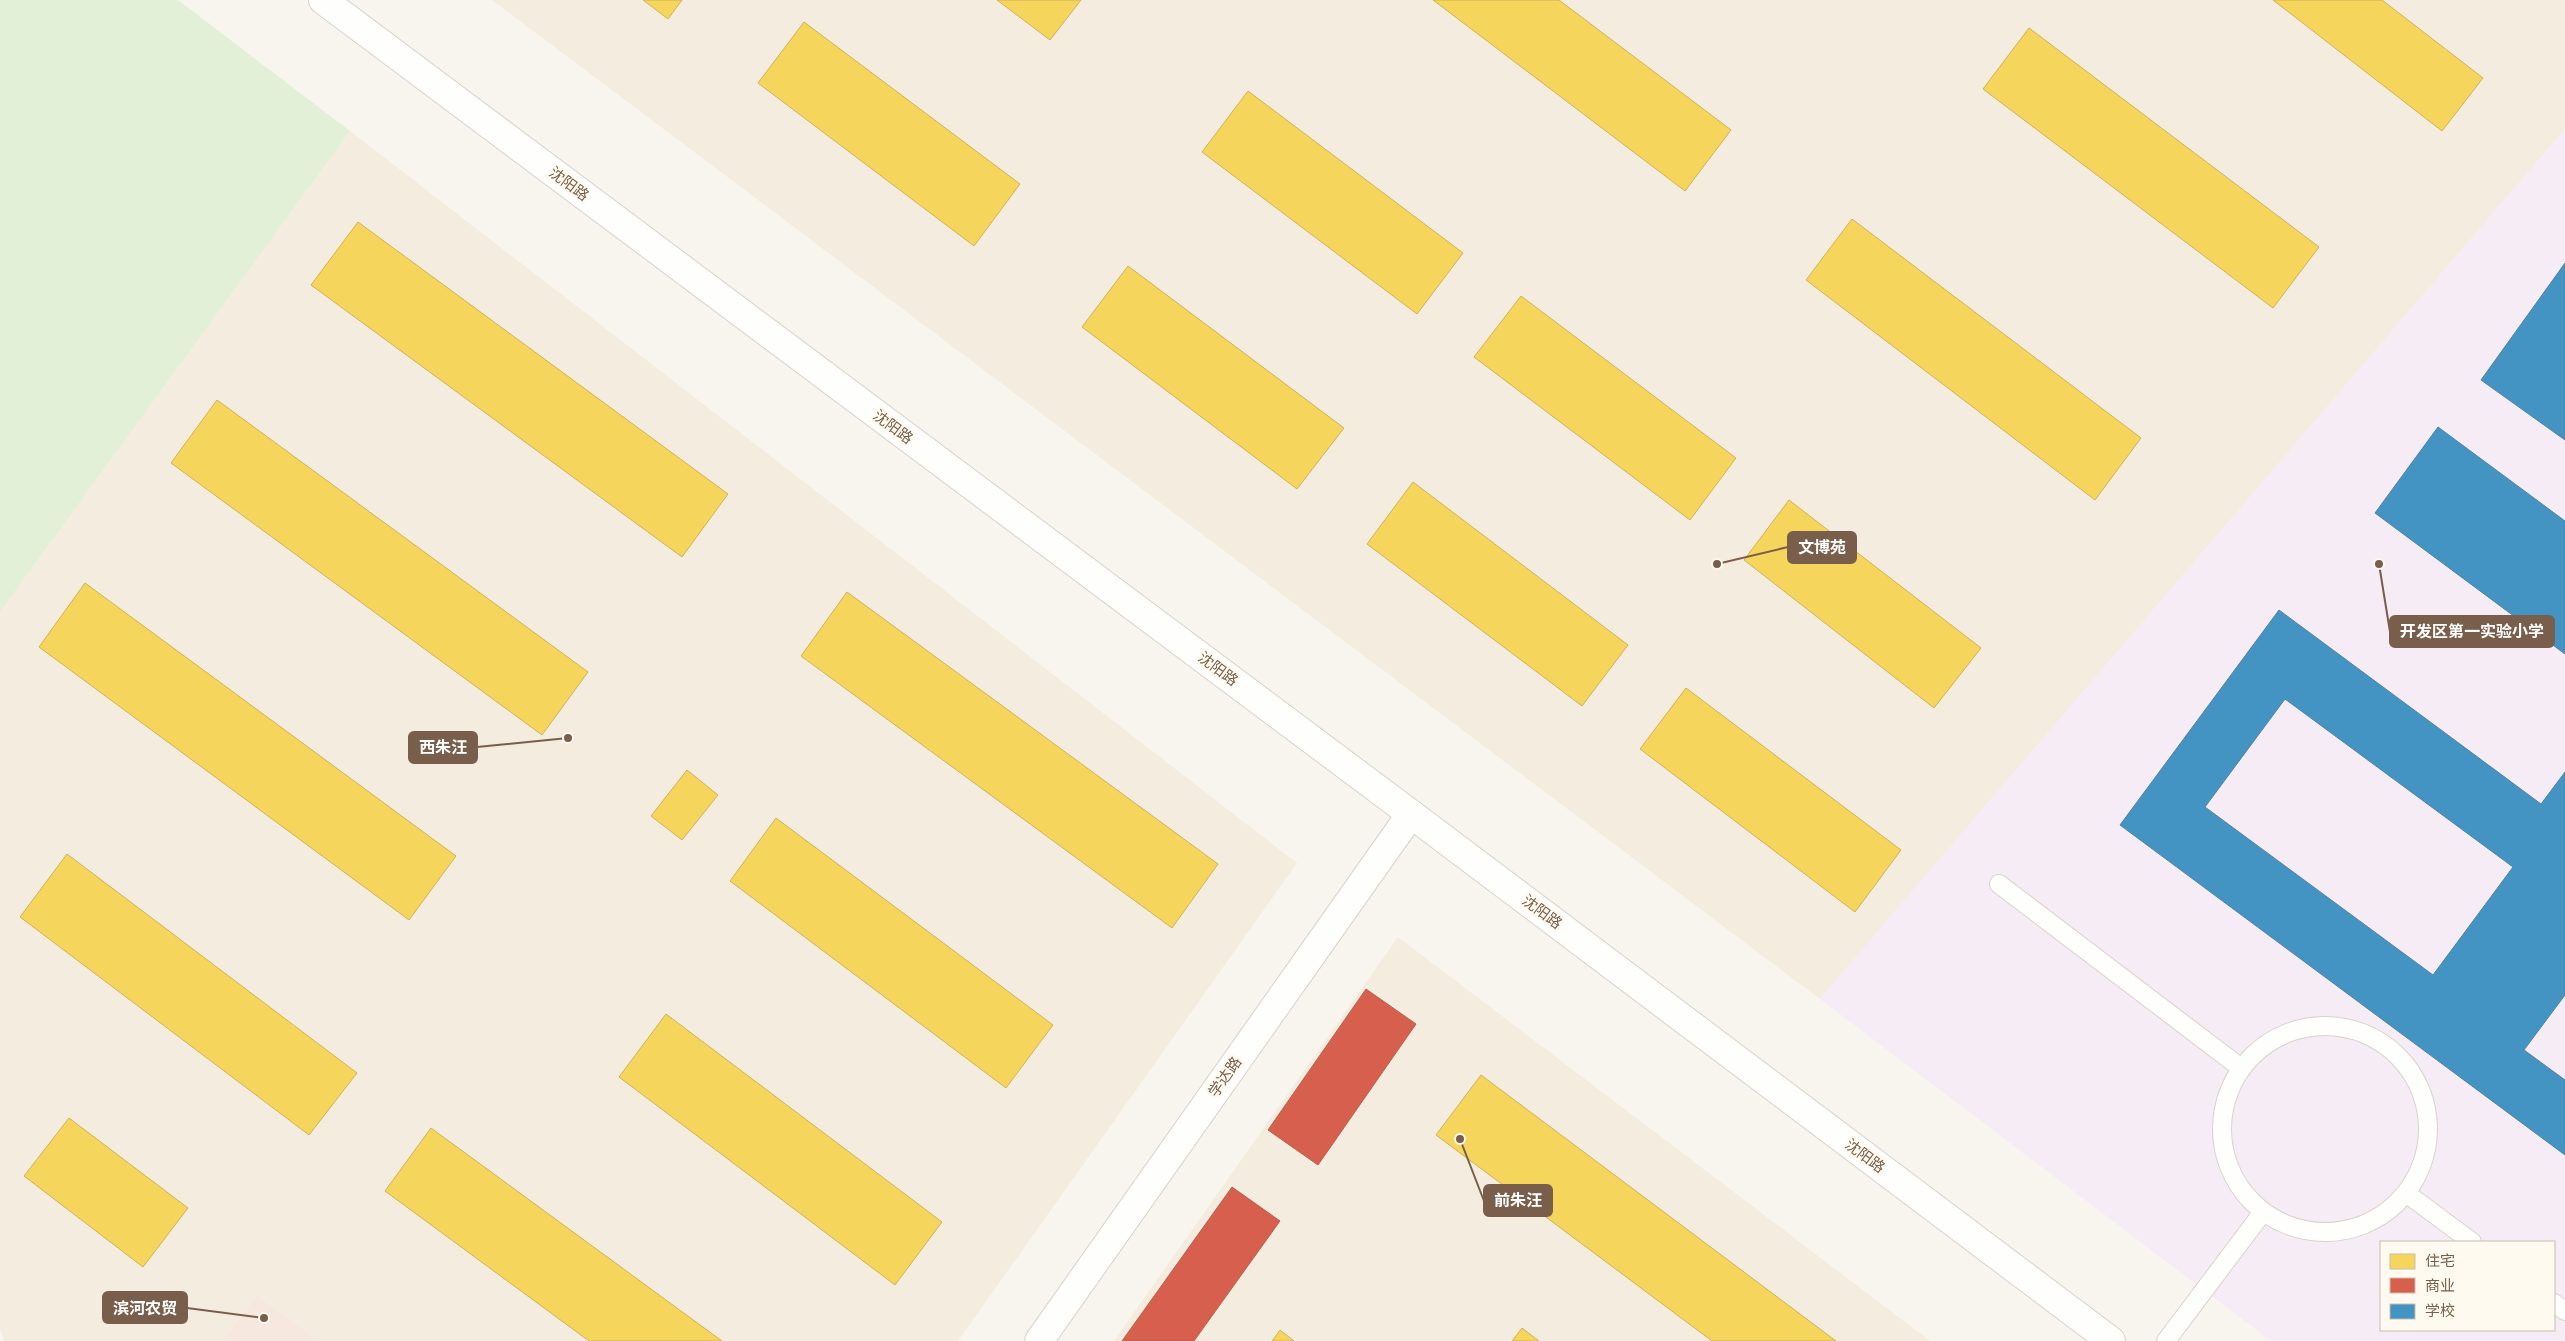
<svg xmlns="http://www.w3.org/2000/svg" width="2565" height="1341" font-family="Montserrat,'Noto Sans SC',sans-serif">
<rect width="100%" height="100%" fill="#f8f5ee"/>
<!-- residential -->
<path fill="#f4ecde" d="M492 0H2565V129L1820 999Z
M350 131 1297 863 958 1341H4L0 1328V612Z
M1398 937 1930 1341H1114Z"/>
<!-- commercial -->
<path fill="#f6e8df" d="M257 1296 318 1341H224Z"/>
<!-- education -->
<path fill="#f6ecf5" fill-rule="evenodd" d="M2565 129V1341H2271L1820 999ZM2381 1242H2554V1330H2381Z"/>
<!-- green -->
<path fill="#e3f0d8" d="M0 0H178L350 131 0 612Z"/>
<!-- homes -->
<path fill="#f6d55c" stroke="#d0b257" d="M643 0H682L668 19Z
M997 0H1081L1050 40Z
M1433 0H1559L1731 130 1685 191Z
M2273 0H2382L2483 78 2442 131Z
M804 22 1020 184 974 246 758 83Z
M2029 28 2319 247 2273 308 1983 89Z
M1248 91 1463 253 1417 314 1202 152Z
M1852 219 2141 438 2095 500 1806 280Z
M358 222 728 494 682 557 311 285Z
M1128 266 1344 428 1297 489 1082 327Z
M1521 296 1736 458 1690 520 1474 357Z
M217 400 588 672 542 735 171 463Z
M1413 482 1628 645 1582 706 1367 544Z
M1789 500 1981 648 1934 708 1744 560Z
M85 583 456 856 409 920 39 647Z
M847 592 1218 864 1172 928 801 656Z
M1686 688 1901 850 1855 912 1640 749Z
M687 770 718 795 682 840 651 816Z
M776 818 1053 1025 1006 1088 730 881Z
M67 854 357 1073 309 1135 20 917Z
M666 1014 942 1222 895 1285 619 1077Z
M1481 1075 1836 1341H1712L1436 1135Z
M69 1118 188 1208 143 1267 24 1176Z
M431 1128 722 1341H589L385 1191Z
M1522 1328 1539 1341H1512Z
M1280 1330 1294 1341H1272Z"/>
<!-- shops -->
<path fill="#d6604d" stroke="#ba604c" d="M1366 989 1416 1024 1318 1165 1268 1130Z
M1232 1187 1280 1221 1194 1341H1122Z"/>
<!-- schools -->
<path fill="#4393c3" stroke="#53839f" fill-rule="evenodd" d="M2565 263V440L2481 380Z
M2438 427 2565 521V654L2375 513Z
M2279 610 2541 804 2565 772V995L2524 1050 2565 1080V1155L2120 825ZM2285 699 2513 867 2433 975 2205 807Z"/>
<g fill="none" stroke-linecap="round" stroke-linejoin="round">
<defs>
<path id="service" d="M1999 884 2241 1068
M2222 1129a103 103 0 1 1 206 0a103 103 0 1 1-206 0Z
M2406 1193 2472 1242
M2554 1303 2565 1311
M2166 1341 2263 1212"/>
<path id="minor" d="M1039 1341 1411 814"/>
<path id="tertiary" d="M323 0 1411 814 2111 1341"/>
</defs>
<!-- service casing -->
<use href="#service" stroke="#d8d2cb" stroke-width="20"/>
<!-- minor casing -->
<use href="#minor" stroke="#d8d2cb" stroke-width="30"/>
<!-- tertiary casing -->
<use href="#tertiary" stroke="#d8d2cb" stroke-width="30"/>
<!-- service -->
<use href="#service" stroke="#fefefc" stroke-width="18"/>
<!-- minor -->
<use href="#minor" stroke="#fefefc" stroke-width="28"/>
<!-- tertiary -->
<use href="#tertiary" stroke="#fefefc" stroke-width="28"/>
</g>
<g text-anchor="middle" stroke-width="5" stroke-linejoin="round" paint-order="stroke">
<!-- street labels -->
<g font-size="15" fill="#795f4b" stroke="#fffaf0">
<text transform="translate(569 184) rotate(37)" y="5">沈阳路</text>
<text transform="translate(893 427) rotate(37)" y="5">沈阳路</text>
<text transform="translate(1218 669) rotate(37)" y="5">沈阳路</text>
<text transform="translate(1542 912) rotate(37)" y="5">沈阳路</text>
<text transform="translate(1225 1077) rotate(-55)" y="5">学达路</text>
<text transform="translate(1865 1156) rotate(37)" y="5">沈阳路</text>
</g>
</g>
<!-- callouts -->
<path fill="none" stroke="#795f4b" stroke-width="2" d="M1717 564L1788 547M2379 564L2390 632M568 738L477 747M1460 1139L1484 1201M264 1318L187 1308"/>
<g fill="#795f4b" stroke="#fffaf0" stroke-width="2">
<circle cx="1717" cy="564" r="5"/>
<circle cx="2379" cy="564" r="5"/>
<circle cx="568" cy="738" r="5"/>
<circle cx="1460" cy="1139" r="5"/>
<circle cx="264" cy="1318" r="5"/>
</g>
<g fill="#795f4b" stroke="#795f4b" stroke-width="2">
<rect x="1788" y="532" width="68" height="31" rx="5"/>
<rect x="2390" y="616" width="164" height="31" rx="5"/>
<rect x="409" y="732" width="68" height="31" rx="5"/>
<rect x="1484" y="1185" width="68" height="31" rx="5"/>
<rect x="103" y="1292" width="84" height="31" rx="5"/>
</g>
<g font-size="16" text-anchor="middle" font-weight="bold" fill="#fff">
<text x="1822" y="553">文博苑</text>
<text x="2472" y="637">开发区第一实验小学</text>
<text x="443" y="753">西朱汪</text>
<text x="1518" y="1206">前朱汪</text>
<text x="145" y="1314">滨河农贸</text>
</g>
<!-- legend -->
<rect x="2380" y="1241" width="175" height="90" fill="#fffaf0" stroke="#c9bcae"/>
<rect x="2390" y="1254" width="25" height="15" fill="#f6d55c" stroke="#c9bcae"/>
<text x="2425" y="1266" font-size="15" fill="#795f4b">住宅</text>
<rect x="2390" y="1278" width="25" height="15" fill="#d6604d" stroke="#c9bcae"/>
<text x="2425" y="1291" font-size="15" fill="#795f4b">商业</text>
<rect x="2390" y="1304" width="25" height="15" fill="#4393c3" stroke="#c9bcae"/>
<text x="2425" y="1316" font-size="15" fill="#795f4b">学校</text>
</svg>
